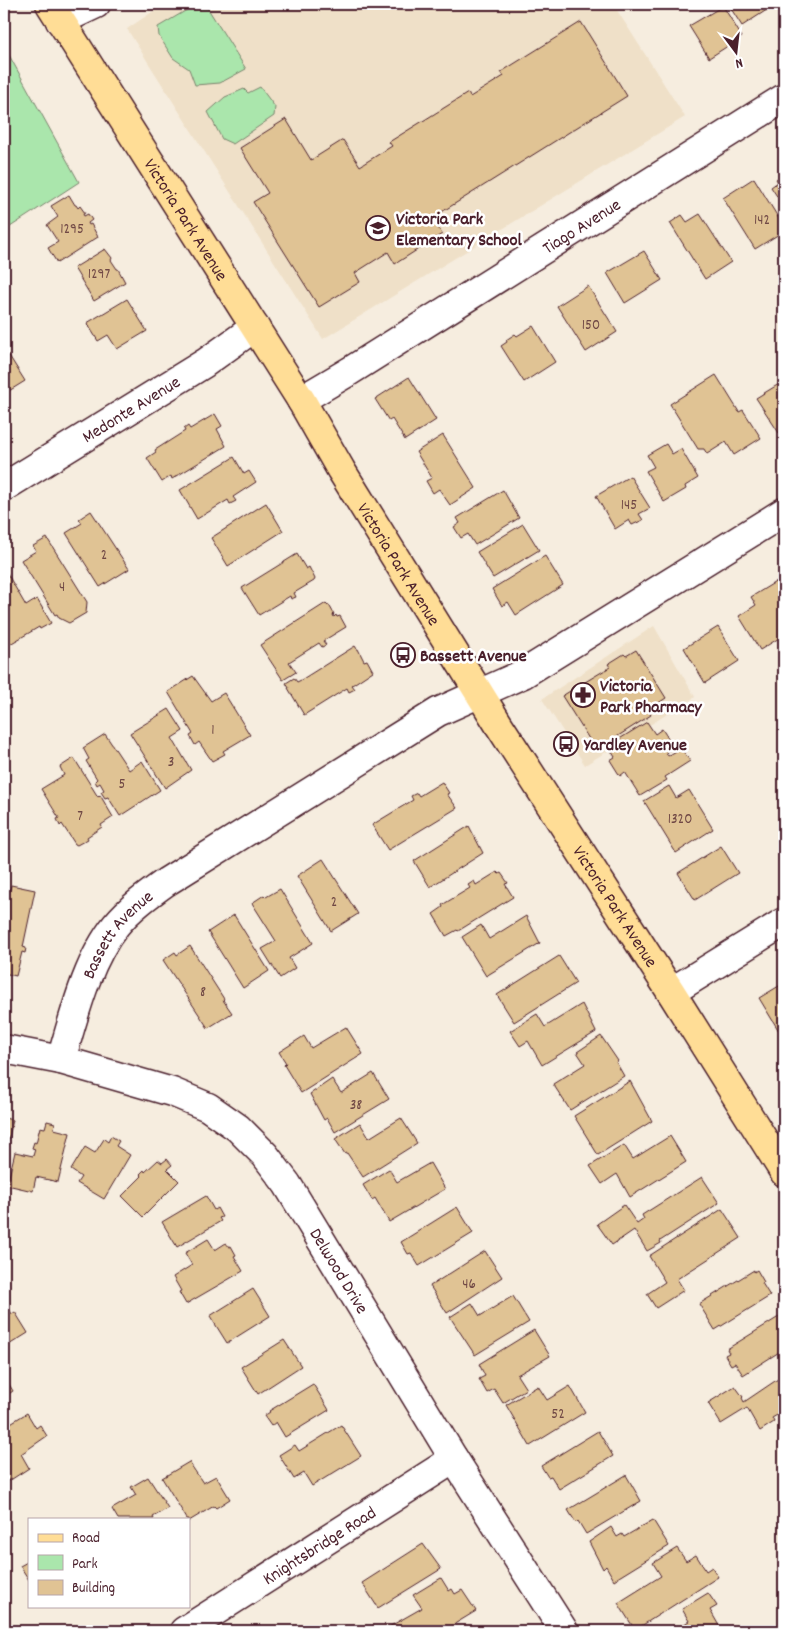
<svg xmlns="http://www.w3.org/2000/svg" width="788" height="1635" font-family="Dekko,sans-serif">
<rect width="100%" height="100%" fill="#f6eddf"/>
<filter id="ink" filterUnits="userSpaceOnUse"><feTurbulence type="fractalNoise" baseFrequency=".02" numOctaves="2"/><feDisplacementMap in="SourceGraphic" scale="10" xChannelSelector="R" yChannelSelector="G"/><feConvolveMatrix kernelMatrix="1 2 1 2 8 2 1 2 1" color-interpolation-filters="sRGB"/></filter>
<g filter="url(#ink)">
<!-- built -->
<path fill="#efe0c8" d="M164 4H613L685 117 323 339 127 29Z
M654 626 695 697 585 765 542 699Z"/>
<!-- green -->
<path fill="#aae6ac" stroke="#7a826c" d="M197 4H205L246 69 220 83 195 85 189 69 173 58 159 36 158 27Z
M4 46 79 182 4 231Z
M260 87 275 107 274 116 233 144 222 139 208 112 225 97 244 89 248 93Z"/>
<!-- building -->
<path fill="#e0c394" stroke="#4a1f2b" d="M728 4H776L742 26Z
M723 6 742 37 709 58 689 26Z
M581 22 627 96 432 218 442 234 395 264 388 252 355 273 360 282 319 307 253 202 268 193 240 148 286 119 311 160 343 140 360 166 392 146 389 142 468 93 470 97 504 76 501 72Z
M784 174V207L771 187 778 182 776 179Z
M754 178 784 227V231L755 249 723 198Z
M69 195 75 205H76L78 208 80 206 85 213 83 214 84 216 88 214 92 220 88 223 89 225 91 224 98 237 57 263 48 248 58 242 47 225 58 217 51 206Z
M700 214 731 262 705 279 670 223 682 215 687 222Z
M105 249 112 258 111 260 117 269H118L125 282 94 301 74 268Z
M644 251 662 280 625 303 607 273Z
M588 286 617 332 586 352 557 306Z
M127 299 147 331 117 349 108 335 98 341 87 323Z
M533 326 555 362 524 382 501 346 507 342 506 340 515 334 517 336Z
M8 354 25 381 4 394V356Z
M716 375 739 412 743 410 761 438 734 455 726 442 707 454 704 449H698L670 404Z
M409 377 436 420 405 440 392 419 389 421 375 399Z
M784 381V430L779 433 756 398Z
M215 414 222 426 217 429 226 446 172 479 171 476 162 482 147 458 156 452 155 450 185 431 184 429 188 426 190 429Z
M443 435 476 488 450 505 439 489 433 493 426 481 432 478 416 452Z
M666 444 672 454 681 449 698 478 685 486 686 489 664 502 646 471 654 467 647 455Z
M234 457 244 474 249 471 256 482 233 497 236 501 230 504 228 500 197 519 180 490Z
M630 476 650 508 639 514 643 520 632 525 629 520 615 529 596 496Z
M503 490 519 518 475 545 468 534 461 538 454 527 460 523 457 518Z
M266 503 283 531 228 566 211 538Z
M91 511 129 569 100 587 66 533 82 523 79 519Z
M523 524 539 550 493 578 477 552Z
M47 538 87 602 86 613 69 623 59 618 57 614 55 615 21 560 36 551 33 546Z
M297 554 306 569 309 567 315 579 314 581 294 593 296 597 291 599 290 596 259 615 242 588Z
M545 556 563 585 516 615 508 602 502 606 492 589Z
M4 568 26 606 37 599 51 623 40 629 39 627 10 644 4 634Z
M777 581 784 593V635L760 650 739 616 756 605 751 597Z
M326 603 328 605H329L334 614 333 615 334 617 336 615 337 617 340 616 346 627 323 641 326 645 322 647 319 643 289 662 296 672 283 680 260 645Z
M718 627 739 661 705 683 684 648Z
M355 646 357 649H358L364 661 367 660 373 671 352 685 355 689 349 692 347 688 304 715 288 688H289L286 683 294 678 297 682 301 680Z
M636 650 666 698 648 710 651 715 596 750 562 696 610 667 608 664 624 654 626 656Z
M193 676 211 701 224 693 250 735 223 751 225 754 212 761 199 742 195 745 190 736 193 734 168 692Z
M169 709 183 731 172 738 191 770 165 788 130 733Z
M647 722 655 734 662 729 674 747 666 752 668 756 681 748 690 761 665 777 667 780 640 796 625 772 620 776 610 760 615 757 608 746Z
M105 734 129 770 142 761 160 790 120 816 108 797 105 798 101 792 104 790 100 783 97 785 95 781 97 779 86 761 89 759 83 748Z
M74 758 98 797 100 795 113 817 101 825 102 827 87 837 88 839 77 845 75 844 62 824 60 826 57 819 59 818 41 789 64 775 60 767Z
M442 782 449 793 447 794 457 808 388 850 372 825 413 800 411 796 417 793 419 796Z
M669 786 676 798 689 790 713 829 676 853 644 801Z
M784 797V812L778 801Z
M469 826 483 853 430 887 414 861Z
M721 846 738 873 695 900 678 873Z
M323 859 358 914 331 931 297 876Z
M497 872 499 874 501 873 508 883 505 884 513 897 458 931 457 930 446 936 433 914 443 907 442 905 470 888 468 885 474 881 476 885Z
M11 885 35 890 23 947 26 948 25 953 22 952 16 976 4 973V892L9 893Z
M280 889 313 943 289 958 295 968 280 978 262 949 276 941 252 903 264 895 266 897Z
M234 915 269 971 243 988 208 932Z
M526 916 540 943 486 976 462 937 481 925 489 939Z
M190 946 224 999 223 1000 232 1013 208 1028 163 960 175 952 177 955Z
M559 956 576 983 514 1022 497 995Z
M784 983V1027L779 1031 759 998Z
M582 1004 596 1032 542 1065 528 1041 520 1046 510 1031 537 1014 545 1027Z
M346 1027 363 1054 301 1093 284 1065 286 1063 279 1052 304 1036 311 1048Z
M601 1036 618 1061 616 1062 624 1076 570 1110 553 1084 585 1064 577 1052Z
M373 1073 389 1099 335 1132 327 1118 324 1120 310 1094 332 1079 341 1093Z
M630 1081 652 1121 598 1155 574 1116Z
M4 1118 13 1120 4 1159Z
M401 1118 417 1143 363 1177 347 1153 345 1154 335 1139 360 1123 369 1138Z
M47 1121 55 1123 54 1129 70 1133 58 1182 36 1177 33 1191 7 1185 15 1152 33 1156 35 1149 32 1148 34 1142 36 1143 40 1127 45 1128Z
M111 1136 119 1141 116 1146 130 1155 104 1199 77 1183 81 1177 71 1170 85 1147 95 1153 104 1139 108 1142Z
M670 1136 686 1162 630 1197 617 1174 602 1184 590 1166 624 1145 633 1159Z
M167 1159 172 1165 167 1169 179 1181 143 1217 122 1196 142 1176 140 1174 144 1170 145 1172 158 1160 162 1163Z
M430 1163 445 1189 389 1222 375 1198 372 1200 363 1185 389 1169 397 1182Z
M702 1177 719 1203 660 1241 661 1243 647 1251 634 1230 612 1245 597 1224 624 1205 637 1224 644 1219 642 1215Z
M206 1196 214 1210 217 1208 222 1217 219 1218 221 1221 177 1247 162 1222Z
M457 1207 473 1233 419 1266 411 1253 408 1254 401 1242Z
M722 1209 741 1238 677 1279 684 1290 656 1308 647 1294 665 1282 649 1256Z
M208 1239 215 1250 226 1243 229 1247 231 1246 236 1255 234 1256 243 1271 186 1304 179 1292 181 1291 173 1277 192 1265 185 1253Z
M485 1251 502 1277 447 1313 430 1286Z
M754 1270V1272L757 1270 764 1282 762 1283 770 1296 715 1330 699 1304Z
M253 1289 270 1316 227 1343 210 1316Z
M513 1296 529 1322 475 1355 450 1317 472 1303 480 1316Z
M4 1301 12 1314 15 1312 28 1333 4 1348Z
M782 1315H784V1349L743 1375 735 1363 731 1365 725 1355 729 1353 727 1349Z
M534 1330 550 1356 517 1375 526 1389 503 1403 494 1389 487 1393 479 1379 485 1376 479 1364Z
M284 1340 301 1366 258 1394 241 1367Z
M784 1375V1411L772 1418 774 1422 760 1431 747 1408 721 1424 708 1403 735 1386 743 1397 742 1398 744 1402Z
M4 1376 13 1391 4 1397Z
M313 1384 329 1410 285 1437 276 1422 271 1426 264 1416 270 1412 269 1411Z
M538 1386 547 1400 570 1386 585 1412 530 1446 506 1405Z
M27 1413 36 1428 40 1425 47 1436 21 1454 29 1468 9 1481 4 1473V1427Z
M341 1425 361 1456 312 1486 304 1473 294 1479 279 1455 295 1445 299 1451Z
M598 1431 613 1456 559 1489 551 1476 548 1477 541 1466Z
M189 1462 203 1483 216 1476 230 1499 216 1508 214 1506 189 1521V1519H187L162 1478Z
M626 1475 641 1501 586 1534 578 1521 576 1523 568 1510Z
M148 1477 168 1508 153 1517 154 1519H118L112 1509 136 1495 131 1487Z
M653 1520 669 1546 614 1580 606 1566 603 1569 589 1542 611 1527 617 1537 622 1534 624 1537Z
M423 1544 441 1569 378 1608 362 1583Z
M677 1548 686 1561 696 1555 706 1571 712 1567 718 1577 635 1630 618 1603 661 1576 653 1563Z
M29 1561V1580L20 1566Z
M441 1578 449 1591 452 1589 455 1594 462 1590 476 1611 443 1631H389L387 1628 422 1608 413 1595Z
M708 1593 717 1606 710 1610 722 1631H673L689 1621 682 1609Z"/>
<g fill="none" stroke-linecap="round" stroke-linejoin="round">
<defs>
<g id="minor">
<path d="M60 21 96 4"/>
<path id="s1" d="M301 400 350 371 784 98"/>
<path id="s2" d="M4 487 205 363 255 327"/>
<path d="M671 992 784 922"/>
<path id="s3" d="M4 1049 61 1060 172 1092 208 1107 238 1128 265 1155 287 1184 454 1459 564 1631"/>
<path id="s4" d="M61 1060C74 1016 87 961 116 925 130 908 148 895 166 882L438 712 523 674 784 512"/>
<path id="s5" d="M184 1631 454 1459"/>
</g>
<g id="major">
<path id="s6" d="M50 4 301 400 341 470 499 725 671 992 784 1172"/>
</g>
</defs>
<!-- minor casing -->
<use href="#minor" stroke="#4a1f2b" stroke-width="31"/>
<!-- major casing -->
<use href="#major" stroke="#4a1f2b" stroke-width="31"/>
<!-- minor -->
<use href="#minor" stroke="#fff" stroke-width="28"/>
<!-- major -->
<use href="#major" stroke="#ffdd96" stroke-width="28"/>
</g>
</g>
<!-- icons -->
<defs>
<symbol id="school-ring" viewBox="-11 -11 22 22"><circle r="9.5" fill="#fff" stroke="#4a1f2b" stroke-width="1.5"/><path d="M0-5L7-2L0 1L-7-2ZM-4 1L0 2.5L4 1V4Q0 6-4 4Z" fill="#4a1f2b"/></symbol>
<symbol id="bus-ring" viewBox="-11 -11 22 22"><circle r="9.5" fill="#fff" stroke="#4a1f2b" stroke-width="1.5"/><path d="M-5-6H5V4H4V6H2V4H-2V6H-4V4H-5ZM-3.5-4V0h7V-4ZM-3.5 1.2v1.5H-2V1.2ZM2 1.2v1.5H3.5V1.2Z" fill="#4a1f2b"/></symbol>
<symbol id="pharmacy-ring" viewBox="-11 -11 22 22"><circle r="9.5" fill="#fff" stroke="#4a1f2b" stroke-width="1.5"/><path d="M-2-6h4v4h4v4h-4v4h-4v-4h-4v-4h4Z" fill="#4a1f2b"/></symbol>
</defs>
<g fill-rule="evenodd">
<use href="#school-ring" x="364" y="214" width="28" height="28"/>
<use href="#bus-ring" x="389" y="641" width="28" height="28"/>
<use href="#pharmacy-ring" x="569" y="681" width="28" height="28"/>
<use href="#bus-ring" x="552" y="730" width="28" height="28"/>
</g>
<g text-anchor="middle" stroke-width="5" stroke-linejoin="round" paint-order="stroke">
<!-- number labels -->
<g font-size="15" fill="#704845">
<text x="762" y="224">142</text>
<text x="72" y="233">1295</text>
<text x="99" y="278">1297</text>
<text x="591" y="329">150</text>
<text x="629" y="509">145</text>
<text x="104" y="559">2</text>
<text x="62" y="591">4</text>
<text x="213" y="734">1</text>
<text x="171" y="766">3</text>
<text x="122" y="788">5</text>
<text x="80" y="820">7</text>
<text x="680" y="823">1320</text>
<text x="334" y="906">2</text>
<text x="203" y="996">8</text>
<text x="356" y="1109">38</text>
<text x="469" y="1288">46</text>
<text x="558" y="1418">52</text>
</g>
<!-- poi labels -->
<g font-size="18" font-weight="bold" fill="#4a1f2b" stroke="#fff" text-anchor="start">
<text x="396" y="224">Victoria Park<tspan x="396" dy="21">Elementary School</tspan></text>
<text x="420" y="661">Bassett Avenue</text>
<text x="600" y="691">Victoria<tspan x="600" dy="21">Park Pharmacy</tspan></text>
<text x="584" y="750">Yardley Avenue</text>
</g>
<!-- street labels -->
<g font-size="18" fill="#4a1f2b" stroke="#fff">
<text dy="6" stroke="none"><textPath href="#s6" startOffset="255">Victoria Park Avenue</textPath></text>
<text dy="6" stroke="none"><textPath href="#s1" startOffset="330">Tiago Avenue</textPath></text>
<text dy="6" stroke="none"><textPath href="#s2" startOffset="149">Medonte Avenue</textPath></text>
<text dy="6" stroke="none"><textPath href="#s6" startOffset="660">Victoria Park Avenue</textPath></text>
<text dy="6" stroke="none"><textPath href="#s6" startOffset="1065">Victoria Park Avenue</textPath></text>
<text dy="6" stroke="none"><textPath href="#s4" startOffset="140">Bassett Avenue</textPath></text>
<text dy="6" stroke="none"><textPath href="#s3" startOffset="425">Delwood Drive</textPath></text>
<text dy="6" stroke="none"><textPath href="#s5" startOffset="160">Knightsbridge Road</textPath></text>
</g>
</g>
<!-- margin -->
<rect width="788" height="1635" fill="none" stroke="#fff" stroke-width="20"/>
<rect x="10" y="10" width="768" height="1615" fill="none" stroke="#4a1f2b" stroke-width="2" filter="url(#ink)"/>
<!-- legend -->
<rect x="28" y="1518" width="162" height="90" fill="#ffffff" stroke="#b7a5aa"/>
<rect x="38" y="1534" width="25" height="8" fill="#ffdd96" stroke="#b7a5aa"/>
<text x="72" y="1542" font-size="15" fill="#4a1f2b">Road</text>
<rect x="38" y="1555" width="25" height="15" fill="#aae6ac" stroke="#b7a5aa"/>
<text x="72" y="1568" font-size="15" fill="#4a1f2b">Park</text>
<rect x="38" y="1580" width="25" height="15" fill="#e0c394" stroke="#b7a5aa"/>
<text x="72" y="1592" font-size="15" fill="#4a1f2b">Building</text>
<!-- north arrow -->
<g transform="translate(736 52) rotate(165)" stroke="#ffffff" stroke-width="4" paint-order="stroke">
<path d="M0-4L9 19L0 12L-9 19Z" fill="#4a1f2b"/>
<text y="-8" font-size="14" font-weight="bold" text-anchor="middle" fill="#4a1f2b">N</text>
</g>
</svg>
